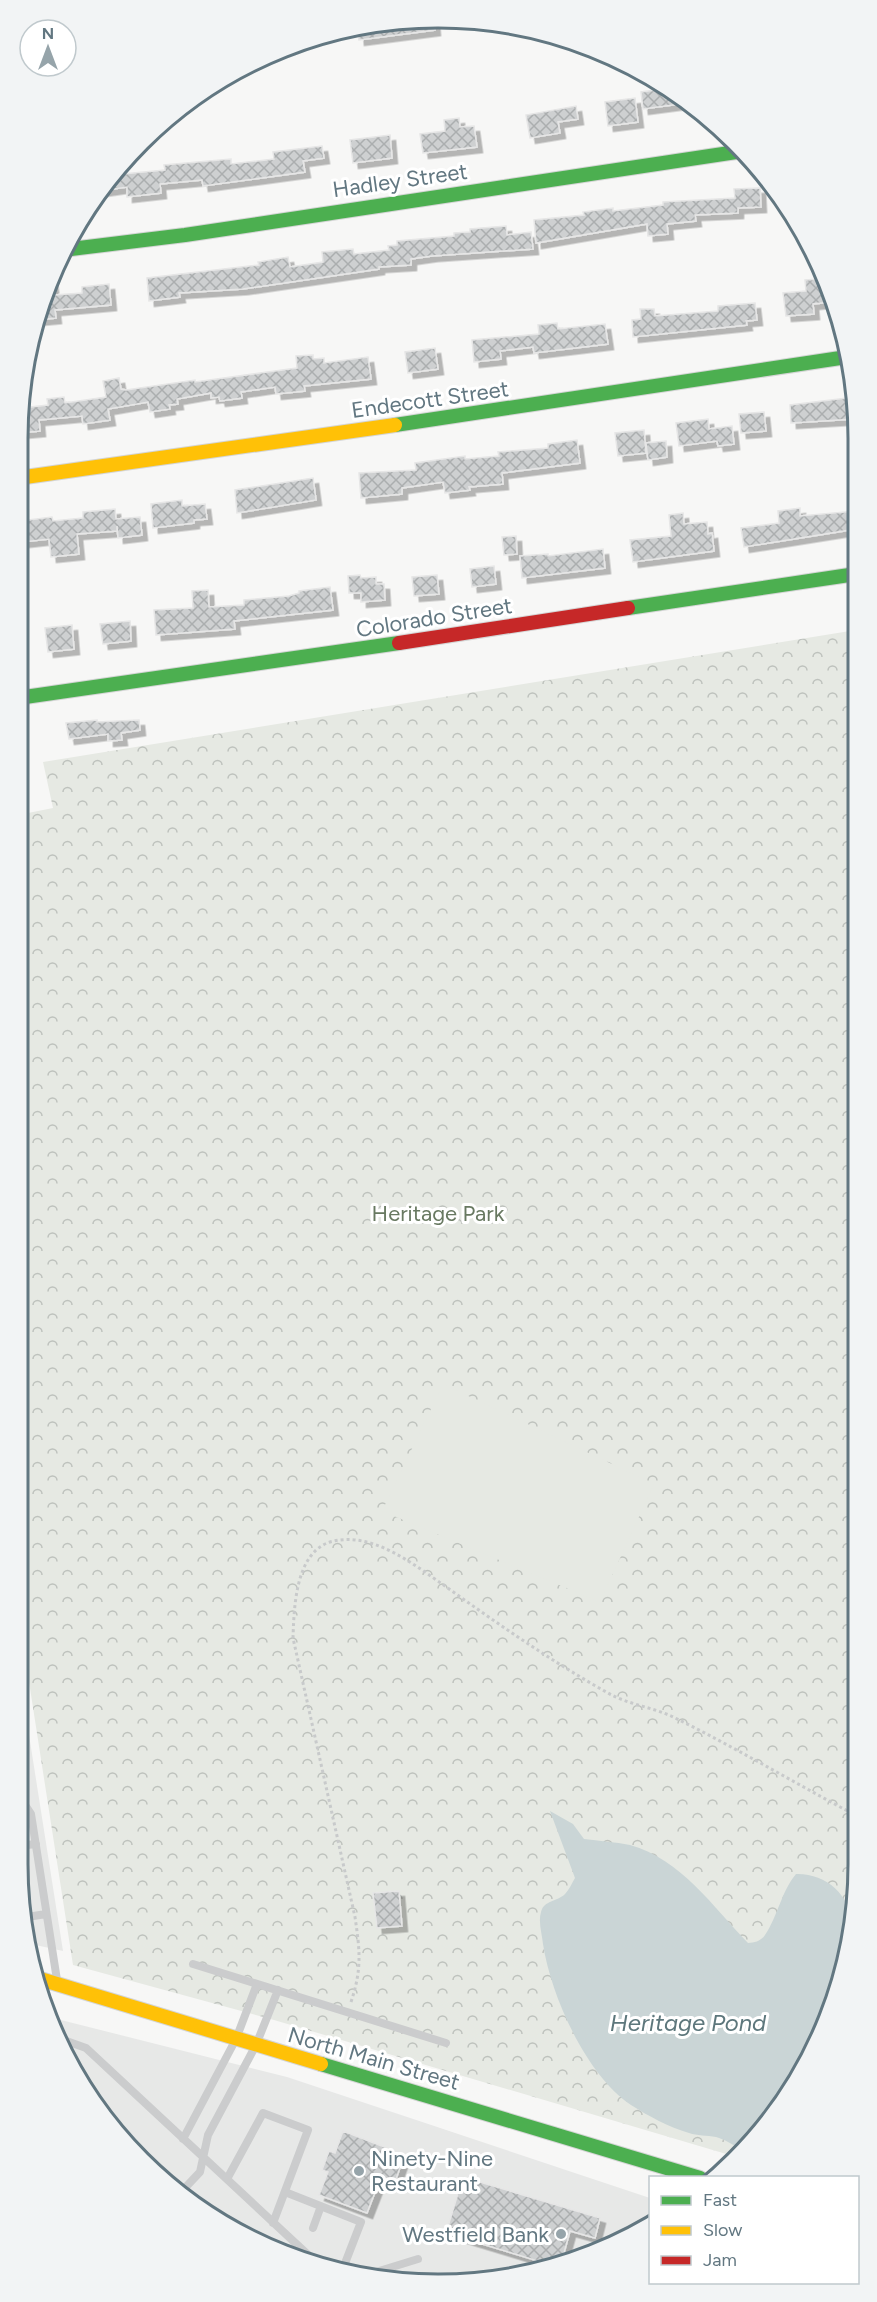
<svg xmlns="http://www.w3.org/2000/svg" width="877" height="2302" font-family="Figtree,sans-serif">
<defs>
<pattern id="forest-crowns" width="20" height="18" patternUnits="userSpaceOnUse" patternTransform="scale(1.5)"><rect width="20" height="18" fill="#e6e9e3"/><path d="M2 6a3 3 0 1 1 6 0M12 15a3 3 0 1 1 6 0" fill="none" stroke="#bec2bd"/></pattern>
<pattern id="building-cross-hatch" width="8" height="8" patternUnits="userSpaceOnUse" patternTransform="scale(1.5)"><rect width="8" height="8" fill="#ced0d1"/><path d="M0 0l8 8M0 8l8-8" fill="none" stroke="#abaeaf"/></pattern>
<filter id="shadow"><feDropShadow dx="5.5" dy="5.5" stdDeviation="0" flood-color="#0004"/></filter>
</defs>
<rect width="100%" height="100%" fill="#f7f7f6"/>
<!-- built -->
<path fill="#e7e8e7" d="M18 1665 63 1951 31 1944 18 1864Z
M49 2017 287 2077 650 2198V2225L600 2252 521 2276 383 2280 304 2262 229 2228 122 2140 74 2073Z"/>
<!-- forest -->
<path fill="url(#forest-crowns)" d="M856 630 859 1864 845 1973 815 2050 772 2119 733 2156 274 2020 73 1965 18 1611V815L53 808 43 762Z"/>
<!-- pitch -->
<path fill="#e6e9e3" d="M443 1384 654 1484 600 1602 382 1511Z"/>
<!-- water -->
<path fill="#cad5d6" d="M550 1811 573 1824 584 1839C599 1841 615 1842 630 1845 681 1859 713 1907 748 1943 755 1943 761 1941 765 1935 778 1916 781 1892 796 1874 826 1873 853 1896 851 1928L841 1941 827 2018 815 2050 772 2119 741 2149C733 2145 724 2139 716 2137 707 2135 697 2136 689 2133 669 2127 648 2116 631 2105 586 2075 551 1996 543 1944 542 1934 538 1922 541 1912 544 1900 557 1902 565 1894 569 1890 572 1883 575 1878Z"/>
<!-- building -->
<path fill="url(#building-cross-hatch)" stroke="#e6e6e6" stroke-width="1.5" filter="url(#shadow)" d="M434 20 435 30 359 40 358 28 384 22Z
M670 88 688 103 643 109 641 92Z
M635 98 638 122 608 126 605 102Z
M576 106 578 119 558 122 560 133 530 138 526 115Z
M459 118 460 127 474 126 477 147 423 153 420 134 445 131 444 120Z
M390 135 392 158 353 163 350 140Z
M322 146 324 158 303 161 305 172 203 186 202 180 160 184 161 193 127 197V187L100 191 112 175 165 170 164 165 231 159V164L274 159 273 152Z
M760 188 761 207 738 208V213L695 215 696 221 667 224 668 234 648 236 647 224 536 243 534 220 584 215 583 212 613 208V211L663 205V202L735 198 734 189Z
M506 226 507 235 531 232 533 249 432 256 411 259V265L379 267V269L243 289 179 293 180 297 149 301 147 278 259 265 258 262 288 257 290 267 323 262 322 252 353 249 354 254 389 250 388 246 397 245V241L454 236V233L470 232V229Z
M52 278 54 295 82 293V287L109 284 111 305 55 310 56 318 36 320Z
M820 279 821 285H826L831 302 813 304 814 314 786 316 783 293 806 291 805 280Z
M755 303 757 320 746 321 747 325 633 337 632 320 641 319 640 309H654L655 316 718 311V306Z
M557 323 558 329 605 324 608 344 534 353 533 347 500 351 501 359 474 362 472 340 539 334 538 325Z
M435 348 438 369 408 373 405 352Z
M313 355V359L324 358V363L368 357 371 379 304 386 305 391 276 394 275 387 241 392 242 398 220 401 219 397 211 398V393L177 399 178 404 169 405 170 409 150 412 148 402 108 409 110 420 83 424 82 416 39 420 40 431 19 433 22 408 48 405 47 399 64 397 65 403 106 397 103 381 119 378 121 389 126 390 195 380V382L297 368 296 356Z
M855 397V419L791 423 790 405Z
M764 412 766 431 741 433 739 414Z
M708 419 709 429 732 426 734 444 718 446 717 441 679 446 676 423Z
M644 430 646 453 618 456 615 433Z
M577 440 580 463 502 473 503 484 469 487 470 490 445 493 443 482 402 488V494L361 498 359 473 416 470 415 463 465 456V459L499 456 498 452 548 448V444Z
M666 441 667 457 648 460 646 443Z
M313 478 316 500 237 513 235 490Z
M182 500V506L205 504 207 519 194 520V523L153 528 151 504Z
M800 508V516L856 511V529L744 547 741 528 779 523 778 511Z
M115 509 116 519 140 517 142 535 118 538 117 526V531L77 534 79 554 51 557 49 539 23 542 21 521 52 517 53 521 83 518V512Z
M683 513 684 524 707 522 708 534 712 533 714 551 633 562 630 540 671 536 669 515Z
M516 536 517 554 504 555 502 537Z
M603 549 605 568 522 578 520 556 548 554V556Z
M494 566 496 584 472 587 470 569Z
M360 575 361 578 376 577V584H384L385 600 361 602V593H349L348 576Z
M437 575 439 594 414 596 412 577Z
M330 587 333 610 234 621 235 629 156 635 154 610 193 608 192 591 208 590 209 607 244 605V600L289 596 299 593V591Z
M130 621 131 641 103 644 100 624Z
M72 625 74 649 48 652 45 628Z
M97 720V722L139 720 140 730 121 733 122 740 108 741V734L69 739 66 723Z
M399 1891 402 1926 377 1928 373 1893Z
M343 2131 392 2150 390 2157 402 2162 395 2182 381 2177 367 2213 319 2195 328 2172 322 2170 329 2151 335 2153Z
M463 2177 600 2218 595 2238 570 2231 561 2264 554 2266 446 2233Z"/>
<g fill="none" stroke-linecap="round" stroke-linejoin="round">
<defs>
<path id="fast" d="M63 250 185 235 743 151
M395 425 847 357
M628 608 856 574
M18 698 399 643
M321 2064 700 2178"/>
<path id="slow" d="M18 478 395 425
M37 1978 321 2064"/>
<path id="jam" d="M399 643 628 608"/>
</defs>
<!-- fast casing -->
<use href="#fast" stroke="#d4d5d5" stroke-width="16"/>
<!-- slow casing -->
<use href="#slow" stroke="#d4d5d5" stroke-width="16"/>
<!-- jam casing -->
<use href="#jam" stroke="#d4d5d5" stroke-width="16"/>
<!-- path -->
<path stroke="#c8cacb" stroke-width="3" stroke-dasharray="3 3" stroke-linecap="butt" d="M351 2002C362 1969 360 1951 355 1917L293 1638C294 1609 295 1553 330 1542 371 1530 413 1564 445 1586 498 1624 551 1661 608 1693 627 1704 651 1707 671 1716 735 1747 796 1784 859 1817"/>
<!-- lane -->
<path stroke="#cbcccd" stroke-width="8" d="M18 1806 25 1805 31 1814 57 1980
M18 1846 36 1844
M27 1917 46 1914
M193 1964 446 2043
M58 2038 86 2048 319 2265
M183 2139 236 2039 257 1984
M227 2179 263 2113 308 2130 273 2223
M183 2190 200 2172 208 2135 256 2045 278 1990
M285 2192 361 2222 342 2271
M313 2228 321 2206
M363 2276 418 2259"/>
<!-- fast -->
<use href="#fast" stroke="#4caf50" stroke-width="14"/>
<!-- slow -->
<use href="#slow" stroke="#ffc107" stroke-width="14"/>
<!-- jam -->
<use href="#jam" stroke="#c62828" stroke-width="14"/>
</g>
<!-- markers -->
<g fill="#96a4aa" stroke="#fff" stroke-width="2">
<circle cx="359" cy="2171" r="6"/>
<circle cx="561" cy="2234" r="6"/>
</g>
<g text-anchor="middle" stroke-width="6" stroke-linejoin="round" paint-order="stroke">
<!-- street labels -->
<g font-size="22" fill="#627781" stroke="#fff">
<text transform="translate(400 180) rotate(-8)" y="8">Hadley Street</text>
<text transform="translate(430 399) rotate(-8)" y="8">Endecott Street</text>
<text transform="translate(434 617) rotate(-9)" y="8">Colorado Street</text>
<text transform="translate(374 2058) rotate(16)" y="8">North Main Street</text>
</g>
<!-- park labels -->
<g font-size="22" fill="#687961" stroke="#fff">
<text x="438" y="1221">Heritage Park</text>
</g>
<!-- poi labels -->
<g font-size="22" fill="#627781" stroke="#fff" text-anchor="start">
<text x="371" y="2166">Ninety-Nine<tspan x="371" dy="25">Restaurant</tspan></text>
<text x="549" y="2242" text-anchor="end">Westfield Bank</text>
</g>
<!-- water labels -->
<g font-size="24" font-style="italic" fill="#5d777c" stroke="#fff">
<text x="688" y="2031">Heritage Pond</text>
</g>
</g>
<!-- crop -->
<path d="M0 0H877V2302H0ZM438 28H438A410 410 0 0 1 848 438V1864A410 410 0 0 1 438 2274H438A410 410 0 0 1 28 1864V438A410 410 0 0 1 438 28Z" fill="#f2f4f5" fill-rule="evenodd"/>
<path fill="none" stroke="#627781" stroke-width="3" d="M438 28H438A410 410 0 0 1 848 438V1864A410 410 0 0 1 438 2274H438A410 410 0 0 1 28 1864V438A410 410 0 0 1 438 28Z"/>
<!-- legend -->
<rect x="649" y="2176" width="210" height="108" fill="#ffffff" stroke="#c0c9cd" stroke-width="1.5"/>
<rect x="661" y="2196" width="30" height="9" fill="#4caf50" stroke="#c0c9cd" stroke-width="1.5"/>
<text x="703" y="2206" font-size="18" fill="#627781">Fast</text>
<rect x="661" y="2226" width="30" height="9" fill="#ffc107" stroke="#c0c9cd" stroke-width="1.5"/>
<text x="703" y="2236" font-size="18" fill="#627781">Slow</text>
<rect x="661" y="2256" width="30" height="9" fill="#c62828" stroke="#c0c9cd" stroke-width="1.5"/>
<text x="703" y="2266" font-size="18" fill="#627781">Jam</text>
<!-- north arrow -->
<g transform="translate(48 48)"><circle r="28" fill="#ffffff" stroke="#c0c9cd" stroke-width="1.5"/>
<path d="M0-4.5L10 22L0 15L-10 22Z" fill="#96a4aa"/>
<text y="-9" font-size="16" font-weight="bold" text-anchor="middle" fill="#627781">N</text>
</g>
</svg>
